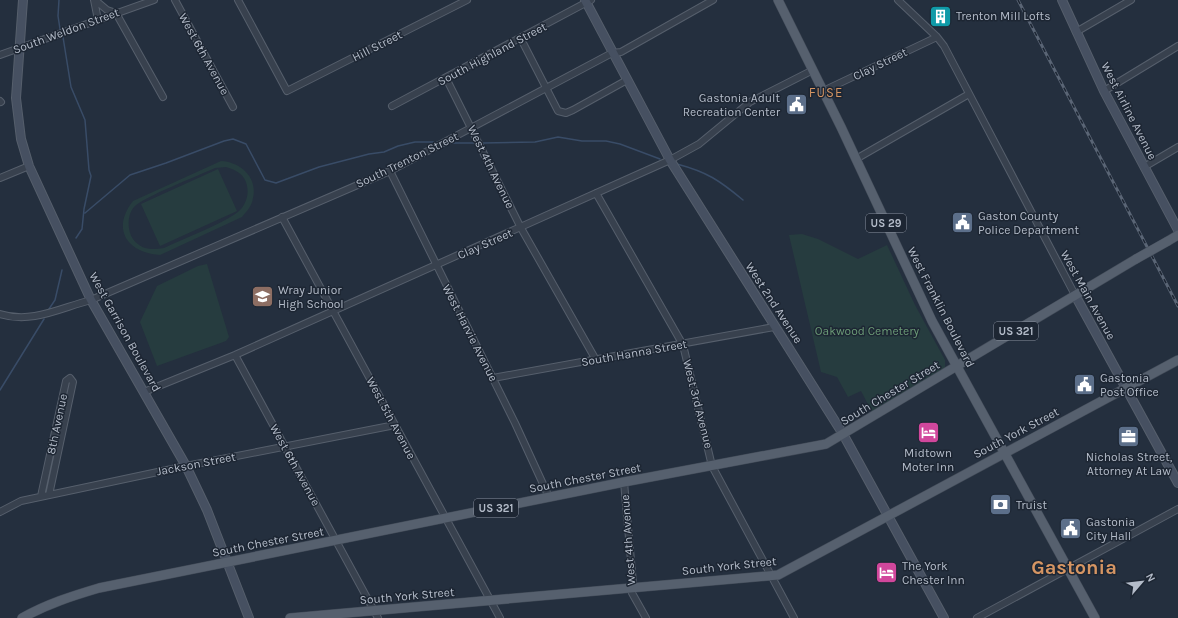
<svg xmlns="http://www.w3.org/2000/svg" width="1178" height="618" font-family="Karla,sans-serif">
<rect width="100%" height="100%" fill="#242f3e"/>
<!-- green -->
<path fill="#263c3f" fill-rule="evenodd" d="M221 161C240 162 258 177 253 198 252 206 246 212 242 217L160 255C127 253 111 229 133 201ZM226 167C236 170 245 174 247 186 249 194 246 203 241 209 231 221 180 240 164 248 152 250 141 250 133 239 127 231 127 215 134 207 143 197 200 175 215 168Z
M218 169 237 211 160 246 141 204Z
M802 234 818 239 858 259 887 245 915 305 945 360V368L872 412 861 391 848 397 837 377 821 372 789 235Z
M207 264 229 337 226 341 157 366 140 322 157 286 198 266Z"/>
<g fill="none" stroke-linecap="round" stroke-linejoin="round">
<!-- stream -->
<path stroke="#394c67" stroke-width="1.5" d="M59 0 58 16 60 29
M63 37 71 87 85 120 89 170 91 176 84 209 82 229 76 238
M449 143H474
M483 143 535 142 558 137 582 141H606L620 144 660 159
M677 164C707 172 719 180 743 200
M85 213 130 175 166 163 224 141 233 139 246 144 265 180 276 183 319 167 369 154 384 152 398 146 415 142H436
M49 309 55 300 62 270
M0 390 44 319"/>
<defs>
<path id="street" d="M94 0 98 20
M95 0 107 10 116 13 163 97
M175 0 233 107
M238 0 287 91 467 0
M898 0 937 37 944 46 1075 295
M1076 32 1131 0
M521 39 558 111 566 113 573 110 627 80
M0 55 154 0
M446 78 521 228 596 360
M823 91 937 37
M1104 91 1178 46
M0 101 1 102
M392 106 591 0
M856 159 969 94
M1144 167 1178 147
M390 171 515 423 549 497
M0 178 29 166
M596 193 683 345 712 466 794 618
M282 217 500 618
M0 314C32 324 60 308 91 300L390 171 612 53 621 52 713 0
M235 355 378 618
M493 378 774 327
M144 392 235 355 670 160 699 144 750 102 813 70
M624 482 633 583 632 593 646 618
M41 496 66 381 70 378 73 382 49 495
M0 512 21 501 186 466 395 425
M977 618 1178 509"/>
<path id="secondary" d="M23 0 16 98 21 139 29 166 91 300 186 466 207 510 249 618
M585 0 670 160 843 434 944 618
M1062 0 1104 91 1178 230
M1075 295 1178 483"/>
<path id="primary" d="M778 0 841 127 932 321 1095 618
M1168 241 1178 235
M22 618C47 604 72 596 99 588L624 482 826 444 1136 259
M290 618 778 575 1178 360"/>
</defs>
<!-- street casing -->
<use href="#street" stroke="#565f6c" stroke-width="8"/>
<!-- secondary casing -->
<use href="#secondary" stroke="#565f6c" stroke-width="10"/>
<!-- primary casing -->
<use href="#primary" stroke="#414a57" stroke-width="10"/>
<!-- street -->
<use href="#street" stroke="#38414e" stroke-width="6"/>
<!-- secondary -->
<use href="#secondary" stroke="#465061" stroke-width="8"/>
<!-- primary -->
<use href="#primary" stroke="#56606e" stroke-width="9"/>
<defs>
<path id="rail" d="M1018 0 1178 306"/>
</defs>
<!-- rail casing -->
<use href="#rail" stroke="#5a6575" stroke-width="3"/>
<!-- rail -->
<use href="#rail" stroke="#1d2633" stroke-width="1.5" stroke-dasharray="4.5" stroke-linecap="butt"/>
<defs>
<path id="primary-bridge" d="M1136 259 1168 241"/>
</defs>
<!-- primary-bridge casing -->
<use href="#primary-bridge" stroke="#414a57" stroke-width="10" stroke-linecap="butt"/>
<!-- primary-bridge -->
<use href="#primary-bridge" stroke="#56606e" stroke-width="9"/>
</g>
<!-- icons -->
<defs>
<symbol id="building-square" viewBox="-11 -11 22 22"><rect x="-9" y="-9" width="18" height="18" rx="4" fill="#0f9aa8" stroke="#1d2633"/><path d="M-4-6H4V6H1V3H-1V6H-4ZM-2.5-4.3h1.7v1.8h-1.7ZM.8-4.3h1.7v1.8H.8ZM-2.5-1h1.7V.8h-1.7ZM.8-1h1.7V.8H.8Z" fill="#fff"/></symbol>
<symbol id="civic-square" viewBox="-11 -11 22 22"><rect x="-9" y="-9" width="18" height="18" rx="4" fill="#5c6f8a" stroke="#1d2633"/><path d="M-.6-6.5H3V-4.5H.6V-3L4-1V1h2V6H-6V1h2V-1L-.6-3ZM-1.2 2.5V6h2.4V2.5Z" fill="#fff"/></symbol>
<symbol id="school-square" viewBox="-11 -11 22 22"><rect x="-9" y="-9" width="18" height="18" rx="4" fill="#8d6e63" stroke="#1d2633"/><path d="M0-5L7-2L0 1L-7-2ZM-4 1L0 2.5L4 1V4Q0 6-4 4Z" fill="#fff"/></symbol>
<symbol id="hotel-square" viewBox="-11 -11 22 22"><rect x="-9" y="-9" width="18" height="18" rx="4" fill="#d1479c" stroke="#1d2633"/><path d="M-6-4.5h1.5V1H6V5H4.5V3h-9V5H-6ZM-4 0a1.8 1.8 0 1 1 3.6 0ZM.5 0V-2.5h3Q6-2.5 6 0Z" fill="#fff"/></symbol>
<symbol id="office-square" viewBox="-11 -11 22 22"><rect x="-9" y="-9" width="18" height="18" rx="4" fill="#5c6f8a" stroke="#1d2633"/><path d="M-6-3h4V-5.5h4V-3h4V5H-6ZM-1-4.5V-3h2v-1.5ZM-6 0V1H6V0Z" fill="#fff"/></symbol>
<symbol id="bank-square" viewBox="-11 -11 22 22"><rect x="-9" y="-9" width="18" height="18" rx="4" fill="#5c6f8a" stroke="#1d2633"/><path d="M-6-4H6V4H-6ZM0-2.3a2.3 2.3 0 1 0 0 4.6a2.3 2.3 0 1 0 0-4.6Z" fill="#fff"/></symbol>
</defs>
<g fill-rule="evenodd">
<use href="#building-square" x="928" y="4" width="25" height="25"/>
<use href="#civic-square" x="784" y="92" width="25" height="25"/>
<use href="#civic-square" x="950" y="210" width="25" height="25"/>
<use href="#school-square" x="250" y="284" width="25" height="25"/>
<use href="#civic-square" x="1072" y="372" width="25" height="25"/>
<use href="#hotel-square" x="916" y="420" width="25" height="25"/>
<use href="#office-square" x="1116" y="424" width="25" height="25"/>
<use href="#bank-square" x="988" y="492" width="25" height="25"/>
<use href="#civic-square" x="1058" y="516" width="25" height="25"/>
<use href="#hotel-square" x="874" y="560" width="25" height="25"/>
</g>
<g text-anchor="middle" stroke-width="3" stroke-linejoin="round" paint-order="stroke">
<!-- shield labels -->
<g fill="#1d2633" stroke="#878f9c" stroke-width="1">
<rect x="866" y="214" width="40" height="18" rx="3"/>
<rect x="994" y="322" width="44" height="18" rx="3"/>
<rect x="474" y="499" width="44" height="18" rx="3"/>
</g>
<g font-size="11" font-weight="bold" fill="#b4bcc9">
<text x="886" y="227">US 29</text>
<text x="1016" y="335">US 321</text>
<text x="496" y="512">US 321</text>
</g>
<!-- poi labels -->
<g font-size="12" fill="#b4bcc9" stroke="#1d2633" text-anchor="start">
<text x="956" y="20">Trenton Mill Lofts</text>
<text x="780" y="102" text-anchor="end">Gastonia Adult<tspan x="780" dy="14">Recreation Center</tspan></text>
<text x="978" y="220">Gaston County<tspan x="978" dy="14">Police Department</tspan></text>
<text x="278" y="294">Wray Junior<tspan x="278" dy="14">High School</tspan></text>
<text x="1100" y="382">Gastonia<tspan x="1100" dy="14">Post Office</tspan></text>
<text x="928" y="457" text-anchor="middle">Midtown<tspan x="928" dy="14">Moter Inn</tspan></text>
<text x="1129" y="461" text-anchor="middle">Nicholas Street,<tspan x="1129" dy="14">Attorney At Law</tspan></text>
<text x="1016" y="509">Truist</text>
<text x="1086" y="526">Gastonia<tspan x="1086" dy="14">City Hall</tspan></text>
<text x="902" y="570">The York<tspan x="902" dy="14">Chester Inn</tspan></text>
</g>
<!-- street labels -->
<g font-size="12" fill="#b4bcc9" stroke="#1d2633">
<text transform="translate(66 31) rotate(-20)" y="4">South Weldon Street</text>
<text transform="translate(377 46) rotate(-27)" y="4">Hill Street</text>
<text transform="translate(204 54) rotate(61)" y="4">West 6th Avenue</text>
<text transform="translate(492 54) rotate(-28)" y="4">South Highland Street</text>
<text transform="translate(880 64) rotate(-26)" y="4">Clay Street</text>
<text transform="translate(1129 111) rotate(63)" y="4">West Airline Avenue</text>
<text transform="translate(407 160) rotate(-26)" y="4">South Trenton Street</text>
<text transform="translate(491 167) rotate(64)" y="4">West 4th Avenue</text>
<text transform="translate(485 244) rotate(-24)" y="4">Clay Street</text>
<text transform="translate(1088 295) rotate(61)" y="4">West Main Avenue</text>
<text transform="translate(774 303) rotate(57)" y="4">West 2nd Avenue</text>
<text transform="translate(941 307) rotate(63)" y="4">West Franklin Boulevard</text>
<text transform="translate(125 332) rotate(61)" y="4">West Garrison Boulevard</text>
<text transform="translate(470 333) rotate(63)" y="4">West Harvie Avenue</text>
<text transform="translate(634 353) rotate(-10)" y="4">South Hanna Street</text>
<text transform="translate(890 393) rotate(-31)" y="4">South Chester Street</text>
<text transform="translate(698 404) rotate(76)" y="4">West 3rd Avenue</text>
<text transform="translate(391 418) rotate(62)" y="4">West 5th Avenue</text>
<text transform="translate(57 424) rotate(-78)" y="4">8th Avenue</text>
<text transform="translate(1016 433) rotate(-28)" y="4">South York Street</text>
<text transform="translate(196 464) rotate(-11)" y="4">Jackson Street</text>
<text transform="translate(295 465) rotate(61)" y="4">West 6th Avenue</text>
<text transform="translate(585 478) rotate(-11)" y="4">South Chester Street</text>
<text transform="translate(628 540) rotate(-94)" y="4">West 4th Avenue</text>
<text transform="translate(268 542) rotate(-11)" y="4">South Chester Street</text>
<text transform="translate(729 566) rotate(-6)" y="4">South York Street</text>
<text transform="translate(407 596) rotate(-5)" y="4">South York Street</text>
</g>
<!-- park labels -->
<g font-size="12" fill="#6b9a76" stroke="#1d2633">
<text x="867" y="335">Oakwood Cemetery</text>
</g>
<!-- neighbourhood labels -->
<g font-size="13" letter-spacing="1" fill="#d59563" stroke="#1d2633">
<text x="826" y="97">FUSE</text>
</g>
<!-- town labels -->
<g font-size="20" font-weight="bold" fill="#d59563" stroke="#1d2633">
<text x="1074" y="574">Gastonia</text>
</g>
</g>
<!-- north arrow -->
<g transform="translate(1142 582) rotate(62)" stroke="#1d2633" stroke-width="3" paint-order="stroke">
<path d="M0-3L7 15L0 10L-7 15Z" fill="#b4bcc9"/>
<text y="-6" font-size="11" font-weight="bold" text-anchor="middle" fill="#b4bcc9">N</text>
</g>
</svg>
